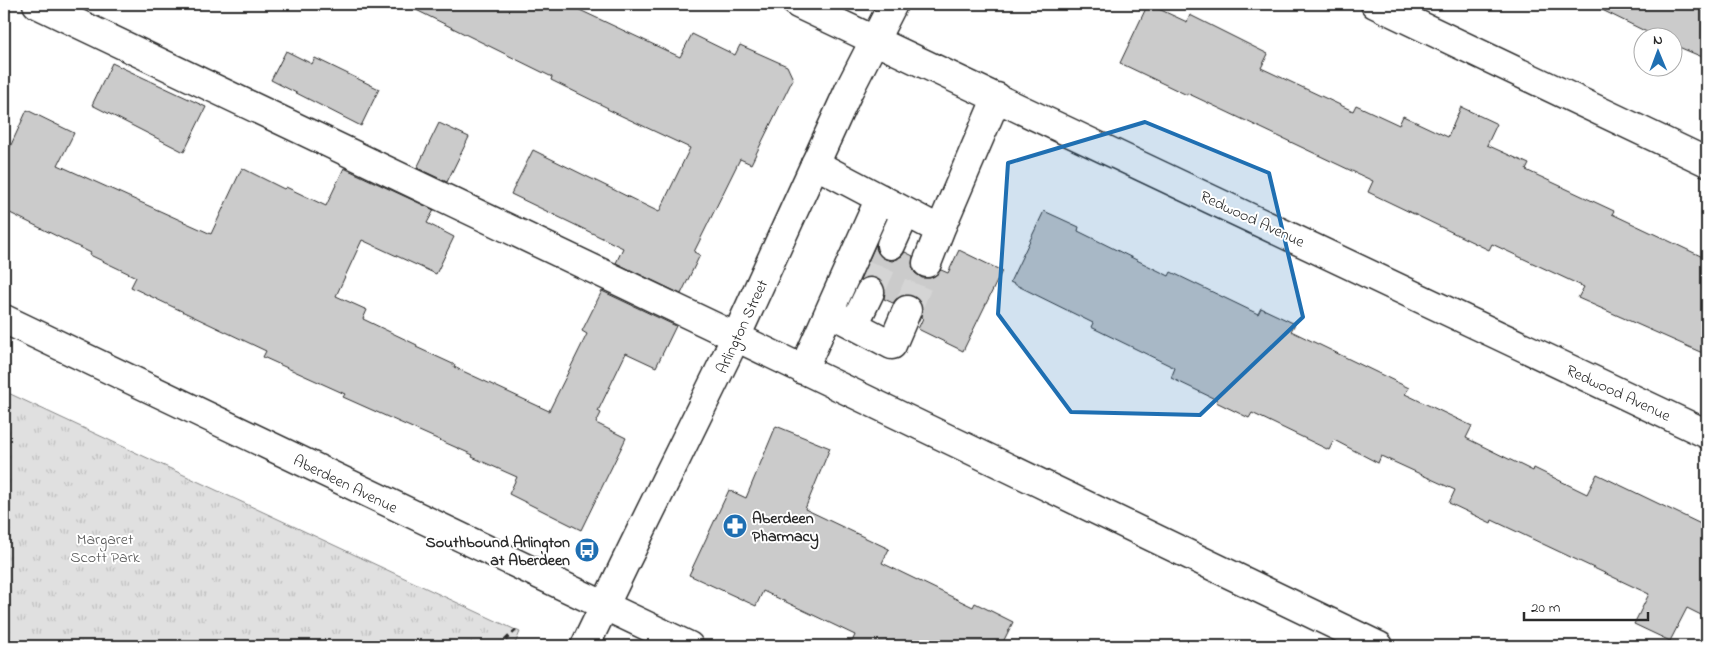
<svg xmlns="http://www.w3.org/2000/svg" width="1711" height="650" font-family="'Indie Flower',sans-serif">
<defs>
<pattern id="grass-tufts" width="24" height="20" patternUnits="userSpaceOnUse" patternTransform="scale(1.25)"><rect width="24" height="20" fill="#e0e0e0"/><path d="M3 7l-1-3M5 7V3M7 7l1-3M15 17l-1-3M17 17v-4M19 17l1-3" fill="none" stroke="#c0c0c0"/></pattern>
</defs>
<rect width="100%" height="100%" fill="#fff"/>
<filter id="ink" filterUnits="userSpaceOnUse"><feTurbulence type="fractalNoise" baseFrequency=".02" numOctaves="2"/><feDisplacementMap in="SourceGraphic" scale="10" xChannelSelector="R" yChannelSelector="G"/><feConvolveMatrix kernelMatrix="1 2 1 2 8 2 1 2 1" color-interpolation-filters="sRGB"/></filter>
<g filter="url(#ink)">
<!-- grass -->
<path fill="url(#grass-tufts)" stroke="#868686" d="M4 391 520 632 514 646H4Z"/>
<!-- building -->
<path fill="#cbcbcb" stroke="#2b2b2b" d="M404 4H567L680 57 692 34 735 55 740 45 787 66 793 79 751 164 740 159 694 252 700 255 681 294 616 263 623 248 511 194 533 150 659 212 690 148 607 109 608 108 551 80 552 77Z
M1148 4 1187 22 1190 15 1268 54 1261 68 1353 111 1356 105 1399 125 1403 116 1448 137 1461 107 1497 124 1487 145 1529 164 1526 170 1614 211 1612 214 1707 259V355L1578 298 1584 287 1492 244 1489 250 1368 192 1373 181 1187 93V95L1120 63Z
M1590 4H1707V59L1674 45V38H1659Z
M286 51 312 64 315 58 379 89 361 126 271 80Z
M112 63 206 107 184 152 92 105Z
M27 110 74 133 58 165 211 234 242 168 284 189 286 187 326 206 344 168 434 210 427 223 454 237 436 274 362 240 336 296 367 310 363 319 417 345 416 347 455 365 454 367 549 411 587 334 582 331 602 291 676 326 656 367 626 353 598 411 601 413 596 423 626 438 581 530 509 494 517 477 472 457 473 455 343 397 345 394 263 357 266 351 131 287 136 277 90 255 91 253 4 210V160Z
M439 123 469 137 447 182 417 168Z
M1044 211 1079 227 1078 231 1169 276 1171 272 1258 314 1261 308 1295 324 1291 331 1409 388 1405 394 1472 426 1466 438 1533 471 1534 468 1587 494 1597 474 1707 527V618L1687 608 1670 641 1634 624 1649 594 1492 520 1491 523 1449 503 1455 490 1381 456 1378 463 1334 440 1329 450 1252 413 1249 418 1216 402 1217 400 1171 378 1175 368 1091 327 1093 323 1010 282Z
M875 246 879 254 885 259 892 261 900 258 905 252 913 256 912 266 915 273 922 278H930L936 275 941 270 948 273 959 250 1002 271 963 351 918 329 923 318 921 317 922 308 919 300 914 296 905 295 897 298 893 303 884 299 885 290 883 283 877 278 868 277 860 280Z
M776 426 830 448 805 509 889 549 882 563 973 607 975 603 1013 622 1001 646H850L855 635 763 591 756 606 689 575 729 490 746 498Z"/>
<g fill="none" stroke-linecap="round" stroke-linejoin="round">
<!-- minor-tunnel -->
<path stroke="#d5d5d5" stroke-width="28" stroke-dasharray="28 14" stroke-linecap="butt" d="M870 292 891 245
M907 310 927 263"/>
<defs>
<path id="minor" d="M37 4 736 337 1379 646
M798 4 1707 434
M1375 4 1707 162
M815 164 940 230 997 97
M891 245 906 212
M927 263 940 230
M829 312 892 345 907 310
M4 319 689 646
M854 325 870 292
M803 370 880 198"/>
<path id="major" d="M585 646 626 561 736 337 849 90 893 4"/>
</defs>
<!-- minor casing -->
<use href="#minor" stroke="#2b2b2b" stroke-width="31"/>
<!-- major casing -->
<use href="#major" stroke="#2b2b2b" stroke-width="31"/>
<!-- path -->
<path stroke="#2b2b2b" stroke-width="3" stroke-dasharray="5 4" stroke-linecap="butt" d="M499 646 518 628"/>
<!-- minor -->
<use href="#minor" stroke="#fff" stroke-width="28"/>
<!-- major -->
<use href="#major" stroke="#fff" stroke-width="28"/>
</g>
</g>
<!-- marked area -->
<path fill="#1f6fb2" fill-opacity="0.2" stroke="#1f6fb2" stroke-width="4" stroke-linejoin="round" d="M1145 122 1269 173 1303 317 1200 415 1071 412 998 314 1008 163Z"/>
<!-- icons -->
<defs>
<symbol id="pharmacy-disc" viewBox="-11 -11 22 22"><circle r="9.5" fill="#1f6fb2" stroke="#fff"/><path d="M-2-6h4v4h4v4h-4v4h-4v-4h-4v-4h4Z" fill="#fff"/></symbol>
<symbol id="bus-disc" viewBox="-11 -11 22 22"><circle r="9.5" fill="#1f6fb2" stroke="#fff"/><path d="M-5-6H5V4H4V6H2V4H-2V6H-4V4H-5ZM-3.5-4V0h7V-4ZM-3.5 1.2v1.5H-2V1.2ZM2 1.2v1.5H3.5V1.2Z" fill="#fff"/></symbol>
</defs>
<g fill-rule="evenodd">
<use href="#pharmacy-disc" x="721" y="512" width="28" height="28"/>
<use href="#bus-disc" x="573" y="536" width="28" height="28"/>
</g>
<g text-anchor="middle" stroke-width="4" stroke-linejoin="round" paint-order="stroke">
<!-- street labels -->
<g font-size="16" fill="#2b2b2b" stroke="#fff">
<text transform="translate(1253 218) rotate(25)" y="6">Redwood Avenue</text>
<text transform="translate(741 326) rotate(-65)" y="6">Arlington Street</text>
<text transform="translate(1619 392) rotate(25)" y="6">Redwood Avenue</text>
<text transform="translate(346 483) rotate(26)" y="6">Aberdeen Avenue</text>
</g>
<!-- poi labels -->
<g font-size="16" font-weight="bold" fill="#2b2b2b" stroke="#fff" text-anchor="start">
<text x="752" y="523">Aberdeen<tspan x="752" dy="18">Pharmacy</tspan></text>
<text x="570" y="547" text-anchor="end">Southbound Arlington<tspan x="570" dy="18">at Aberdeen</tspan></text>
</g>
<!-- park labels -->
<g font-size="16" fill="#585858" stroke="#fff">
<text x="105" y="544">Margaret<tspan x="105" dy="18">Scott Park</tspan></text>
</g>
</g>
<!-- margin -->
<rect width="1711" height="650" fill="none" stroke="#fff" stroke-width="20"/>
<rect x="10" y="10" width="1691" height="630" fill="none" stroke="#2b2b2b" stroke-width="2" filter="url(#ink)"/>
<!-- north arrow -->
<g transform="translate(1658 52) rotate(359)"><circle r="24" fill="#ffffff" stroke="#aaaaaa"/>
<path d="M0-4L9 19L0 12L-9 19Z" fill="#1f6fb2"/>
<text y="-8" font-size="14" font-weight="bold" text-anchor="middle" fill="#2b2b2b">N</text>
</g>
<!-- scale -->
<path d="M1524 612v8h124v-8" fill="none" stroke="#2b2b2b" stroke-width="2.5"/>
<text x="1531" y="612" font-size="15" fill="#2b2b2b" stroke="#ffffff" stroke-width="4" paint-order="stroke">20 m</text>
</svg>
